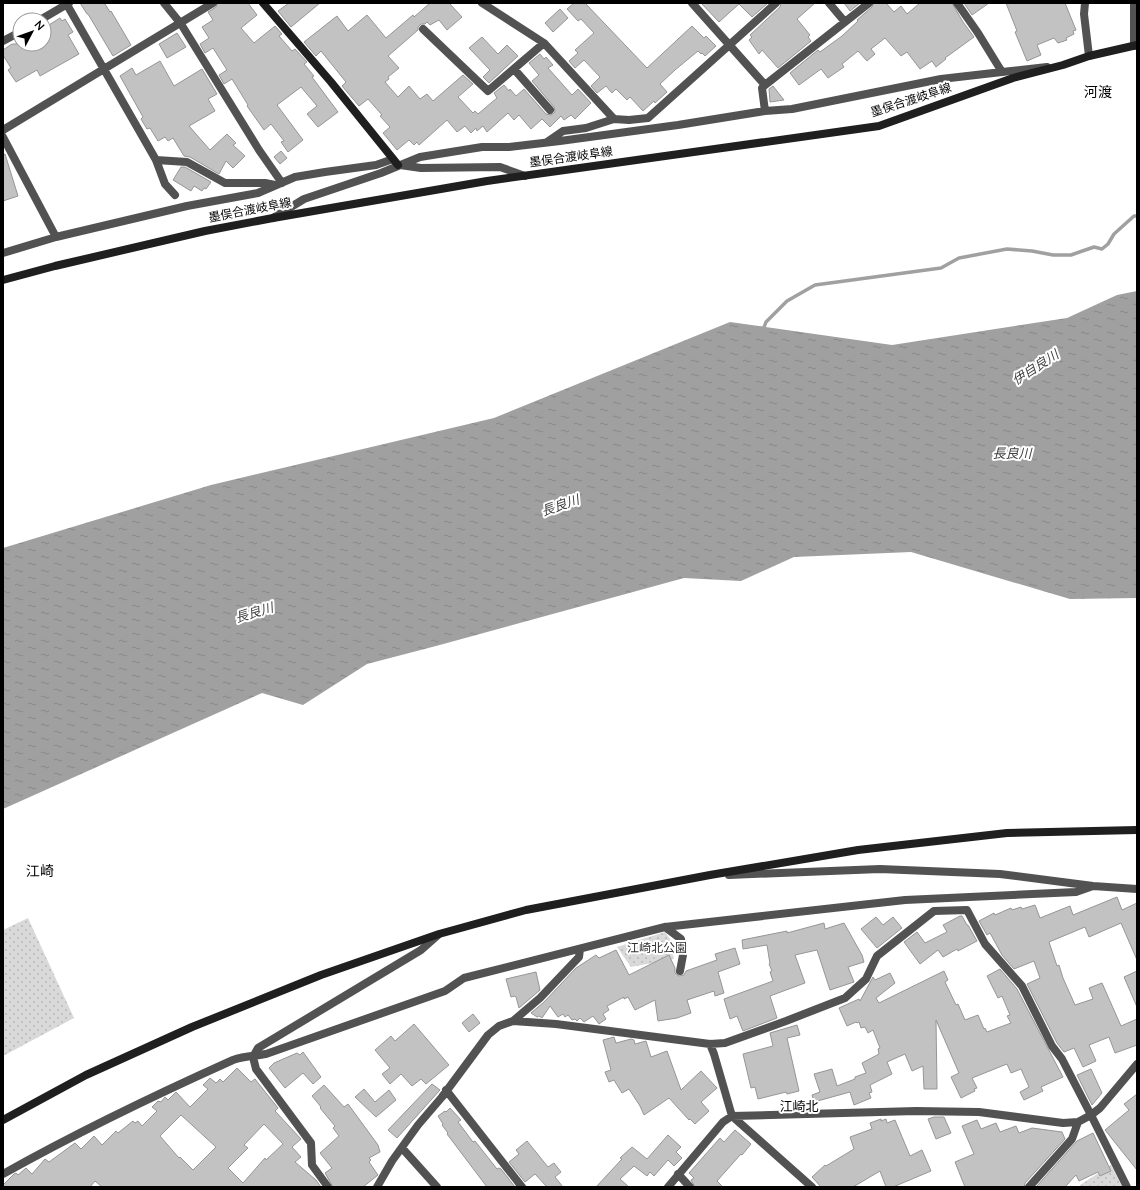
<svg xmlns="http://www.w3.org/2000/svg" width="1140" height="1190" font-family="Lato,'Noto Sans JP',sans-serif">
<defs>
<pattern id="grass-dots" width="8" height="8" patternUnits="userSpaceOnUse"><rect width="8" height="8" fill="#d9d9d9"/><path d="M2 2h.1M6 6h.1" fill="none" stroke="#b8b8b8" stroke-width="1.8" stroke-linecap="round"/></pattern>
<pattern id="water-ripples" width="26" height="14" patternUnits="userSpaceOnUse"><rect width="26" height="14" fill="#a0a0a0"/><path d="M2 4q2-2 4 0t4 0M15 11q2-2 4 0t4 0" fill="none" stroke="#888"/></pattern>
</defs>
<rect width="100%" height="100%" fill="#fff"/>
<!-- grass -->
<path fill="url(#grass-dots)" d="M28 918 74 1018 3 1056V930Z
M665 932 670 939 674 959 631 967 617 947Z
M1111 1165 1122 1187H1080V1185Z"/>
<!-- water -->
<path fill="url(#water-ripples)" d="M1137 291V598L1070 599 911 552 794 557 741 581 684 578 436 646 367 664 303 705 262 693 3 809V548L211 485 494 418 730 322 892 345 1067 318 1117 295Z"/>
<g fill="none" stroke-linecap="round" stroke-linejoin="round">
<!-- stream -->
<path stroke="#a0a0a0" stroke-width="3.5" d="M763 330 766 322 787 301 815 285 941 268 959 258 1007 249 1032 251 1053 255H1071L1094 247 1102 249 1108 244 1114 234 1134 216H1137"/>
</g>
<!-- building -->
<path fill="#c2c2c2" stroke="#969696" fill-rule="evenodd" d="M80 3H106L105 4 110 12 111 11 131 45 113 56 88 14H87Z
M218 3H248L257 15 241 28 254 43 275 26 282 34 279 36 292 51 295 49 307 62 304 64 314 76 312 77 338 112 318 127 307 114 317 106 301 87 277 105 303 140 288 152 281 142 284 141 271 124 264 130 247 106 248 105 232 79 224 84 219 75 227 70 213 48 205 53 200 44 209 38 202 27 213 20 208 12 216 7Z
M289 3H320L291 27 278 11Z
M430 3H449L462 17 447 30 439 20 430 25 427 22 425 24H421L418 27V30L388 56 399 68 388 77 389 79 385 82 398 97 409 86 420 99 427 94 433 101 463 75 473 84 458 97 473 113 475 111 478 114 497 98 494 93 504 85 509 91 510 89 516 96 524 89 546 114 551 115 555 112 554 107 532 81 539 75 529 63 540 54 544 59 546 57 553 65 548 68 572 95 578 89 591 103 575 119 571 115 564 120 561 116 550 127 542 119 531 129 519 115 514 120 508 113 487 132 483 126 477 131 476 128 471 133 465 126 457 132 447 120 419 145 417 142 414 145 409 140 397 150 383 133 390 127 380 116 382 115 368 99 359 106 342 86 346 82 321 51 316 56 304 42 337 16 348 31 367 15 386 38 413 15 414 17Z
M574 3H585L647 68 692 26 704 38 706 36 716 46 705 56 702 53 701 54 698 51 675 70 660 84 667 92 655 103 654 101 643 111 630 97 627 100 616 89 612 93 606 86 597 93 591 86 600 77 584 60 575 68 569 61 578 53 575 50 594 33 581 19 578 21 567 9Z
M701 3H768L752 17 739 4 719 22Z
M781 3H815L797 19 810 35 808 37 811 41 778 68 762 50 759 54 749 40 752 37 750 35 780 7Z
M844 3H860L850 11Z
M874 3H886L894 12 901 6 907 14 920 3H952L963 22 974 37 945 58 946 59 936 67 932 61 920 69 907 52 901 56 885 38 871 49 875 54 867 61 858 51 842 64 844 67 828 78 821 69 799 85 790 73 818 50 820 52 842 36 858 21 857 20 872 7Z
M964 3H989L972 15Z
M1006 3H1065L1076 30 1073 31 1074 34 1066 38 1067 40 1058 43 1054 38 1037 45 1041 55 1027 61 1015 32 1017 31Z
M560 9 568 18 553 32 545 23Z
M60 18 62 21 65 19 73 32 68 35 79 54 40 76 37 70 16 82 8 70 11 68 3 55V50L12 44H44V28Z
M177 33 186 47 167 58 159 44Z
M482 37 498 54 507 45 518 56 489 83 483 77 490 70 469 48Z
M160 61 174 86 202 69 217 94 208 99 215 111 189 126 210 150 227 134 236 143 233 145 245 156 233 168 226 161 219 174 190 157 184 156 173 138 168 141 165 137 158 141 150 128 147 129 141 119 143 117 120 76 132 68 136 75Z
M773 86 784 100 770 102 769 89Z
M281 151 287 158 280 164 274 157Z
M5 154 18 196 3 201V155Z
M181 167H185L211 182 206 189 204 188 202 191 194 186 191 191 173 180Z
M1117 897 1122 910 1137 903V960L1121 923 1089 937 1085 927 1049 942 1057 966 1059 965 1063 978 1075 1005 1093 999 1089 988 1102 983 1121 1026 1137 1019V1045L1115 1053 1109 1037 1089 1045 1096 1061 1083 1067 1074 1048 1064 1052 1057 1043 1027 984 1040 978 1034 961 1014 969 1002 955 990 933 987 935 979 921 994 913 995 915 1011 908 1012 910 1021 907 1022 909 1035 905 1040 918 1070 906 1073 915Z
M960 916H962L967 925H968L977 941 958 951 957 949 943 957 938 950 920 964 904 942 917 932 925 943 947 932 943 925Z
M876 917 883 925 893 917 902 928 877 948 861 929Z
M824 923 825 929 844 923 862 955 864 962 848 967 854 982 830 990 817 950 795 955 805 983 770 996 777 1018 743 1031 737 1016 730 1019 724 999 773 981 770 972 772 971 769 964H770L767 945 743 949 742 940 787 931V933Z
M735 948 740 964 718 972 724 993 715 996 714 991 687 1000 691 1013 677 1018 658 1021 655 1000 635 1010 628 997 624 999V997L607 1006 609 1010 603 1014 606 1019 599 1024 593 1016 584 1022 580 1018 577 1021 575 1019 572 1020 568 1015 565 1017 563 1014 558 1017 550 1006 542 1018 539 1016 537 1017 531 1013 544 1002 576 968 596 955 599 958 616 950 629 975 669 955 675 968V973L679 976 684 975 686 971 717 960 715 954Z
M1000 969 1017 989 1063 1077 1041 1087 1043 1091 1024 1100 1020 1092 1029 1087 1021 1069 1011 1073 1007 1064 972 1078 977 1088 974 1089 975 1091 961 1098 951 1077 959 1073 936 1020 937 1089H924L923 1066 912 1071 905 1054 887 1062 892 1074 870 1085 872 1092 869 1093 871 1098 854 1105 850 1092 814 1102 812 1095 820 1092 814 1074 832 1069 837 1086 855 1079V1077L866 1073 862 1063 879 1054 878 1049 880 1048 873 1030 868 1033 865 1027 861 1028 859 1022 857 1023 856 1022 847 1026 839 1008 859 999 860 1001 873 977 875 980 890 973 895 983 876 998 879 1003 944 971 948 980 945 982 956 1005 958 1004 965 1020 978 1015 984 1029 985 1028 987 1032 1011 1023 1007 1016 1010 1015 1002 996 998 998 987 976Z
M1137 971V1007L1124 977Z
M536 972 540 990 519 1008 516 997 515 996 511 997 506 979Z
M473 1014 480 1023 469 1032 462 1023Z
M414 1024 449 1065 426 1084 421 1079 412 1086 401 1074 390 1084 382 1074 390 1068 375 1050 391 1036 395 1041Z
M797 1025 800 1035 787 1038 799 1091 787 1094 786 1092 758 1099 755 1087 751 1088 743 1054 773 1046 770 1033Z
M614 1037 616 1043 631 1039 634 1040 635 1044 646 1041 651 1057 667 1051 681 1090 701 1071 717 1088 701 1102 709 1111 695 1124 690 1119 689 1120 669 1098 644 1115 640 1106 629 1089 622 1093 614 1080 609 1082 605 1072 611 1070 603 1040Z
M303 1052 321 1077 313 1084 303 1073 285 1088 269 1068 274 1063 297 1053 300 1055Z
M237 1068 251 1082 255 1079 278 1108 275 1111 301 1139 292 1147 301 1157 295 1162 316 1180 321 1187H102L95 1181 90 1187H3V1185L14 1174 16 1173 18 1175 26 1168 32 1174 45 1159 49 1162 75 1143 81 1149 94 1136 102 1145 116 1131 118 1133 133 1121 135 1123 138 1121 142 1126 157 1111 152 1107 158 1101 161 1102 165 1097 168 1100 176 1092 190 1107 208 1089 203 1085 210 1078 216 1083 220 1079 223 1082ZM181 1115 216 1147 193 1170 180 1157 179 1158 160 1136ZM264 1124 283 1144 266 1160 265 1158 243 1183 228 1168 248 1148 244 1145Z
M1091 1069 1102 1093 1092 1105 1077 1075Z
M432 1084 440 1090 397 1138 388 1130Z
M324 1085 344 1107 348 1104 378 1145 380 1152 369 1158 371 1160 369 1162 378 1175 363 1187H333L325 1173 332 1168 320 1153 339 1136 333 1128 335 1126 320 1108 321 1107 312 1096Z
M364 1089 375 1102 389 1090 396 1100 376 1117 355 1097Z
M1137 1094V1170L1105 1130 1129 1110 1124 1104Z
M450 1108 461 1120 458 1122 473 1142 475 1141 497 1169 499 1168 501 1169 515 1187H487L447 1134 448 1133 442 1125 443 1124 438 1116 445 1111 446 1112Z
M934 1117H944L951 1133 936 1139 928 1119Z
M881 1119V1121L886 1119 887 1123 895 1120 910 1156 922 1150 931 1171 893 1187H886L880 1171 853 1187H821L812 1177 825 1165 826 1166 854 1149 850 1137 872 1129 870 1123Z
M977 1120 981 1129 996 1123 1000 1132 1016 1126 1019 1133 1032 1128 1062 1132 1065 1139 1025 1183 1024 1187H965L955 1162 974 1154 962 1126Z
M735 1130 751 1144 742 1155 741 1154 717 1181 723 1187H695L691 1180 694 1178 689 1173 720 1138 724 1142Z
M1093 1133 1111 1171 1100 1176 1098 1172 1079 1181 1076 1175 1065 1187H1036L1077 1141Z
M668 1135 681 1147 676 1152 682 1158 674 1166 668 1160 654 1176 650 1172 647 1176 634 1166 620 1179 629 1187H596L622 1159 620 1158 632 1147 647 1159Z
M527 1141 548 1167 554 1163 561 1172 555 1177 563 1187H547L535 1174 525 1182 509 1162 519 1154 516 1150Z"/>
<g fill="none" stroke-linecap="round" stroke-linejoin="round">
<!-- street -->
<path stroke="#525252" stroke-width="8" d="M66 3 156 160 165 184 175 195
M164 3 181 24 259 150 282 183
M482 3 544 43 614 119 629 120 648 118 776 3
M692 3 765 85 762 88 765 111
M829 3 845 22
M957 3 978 33 1002 72 1047 67
M1085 3 1084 14 1089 56
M1134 3V46
M40 20 69 3
M423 29 488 91 544 43
M3 41 20 32
M514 69 550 110
M765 85 869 3
M3 130 213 3
M3 137 56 237 187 206 258 193 295 177 325 172 376 165 393 159
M547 142 563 131 586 128 614 119
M156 160 187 162 225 183H265L275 185
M400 165 421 168 500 167 525 176
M273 218 304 199 381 173 420 157 482 147H509L560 141 678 125 765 111 792 109 941 79 1002 72
M3 253 56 237
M729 875 880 869 1000 874 1093 886 1137 889
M665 927 681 939 683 955 680 971
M513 1021 540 998 579 957 580 949
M710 1044 714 1054 732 1116 812 1187
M446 1090 522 1187
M402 1148 437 1187
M3 1174C78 1132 155 1095 233 1060 244 1056 255 1056 266 1054L445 991 464 978 665 927 905 900 1076 892 1093 886
M678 1174 690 1187
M328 1187 312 1165 311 1143 256 1069 253 1057 258 1048 421 950 438 935
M377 1187 392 1161 418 1125 442 1097 488 1035 499 1026 513 1021 556 1024 710 1044 725 1043 786 1021 845 998 866 979 877 956 934 911 967 910 985 944 1022 986 1052 1046 1062 1059 1091 1115 1127 1187
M668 1187 723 1122 732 1116 916 1111 979 1112 1063 1123 1078 1122 1091 1115 1100 1108 1137 1064
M1029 1187 1072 1139 1078 1122"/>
<!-- secondary -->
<path stroke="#1f1f1f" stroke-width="8" d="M263 3 331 82 398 165
M3 280 55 266 205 231 273 218 487 181 879 126 1013 78 1063 65 1089 56 1137 45
M3 1120 86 1075 192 1027 321 975 439 934 526 910 710 875 858 850 1007 833 1137 830"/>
</g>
<g text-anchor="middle" stroke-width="4" stroke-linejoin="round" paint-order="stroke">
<!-- street labels -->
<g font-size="12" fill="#000" stroke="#fff">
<text transform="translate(911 100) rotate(-18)" y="4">墨俣合渡岐阜線</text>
<text transform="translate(571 157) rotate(-8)" y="4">墨俣合渡岐阜線</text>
<text transform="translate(250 210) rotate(-11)" y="4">墨俣合渡岐阜線</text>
</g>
<!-- park labels -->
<g font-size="12" fill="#303030" stroke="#fff">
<text x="657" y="952">江崎北公園</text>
</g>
<!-- water labels -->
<g font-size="13" font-style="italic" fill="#414141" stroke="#fff">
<text transform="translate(1035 367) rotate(-33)" y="5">伊自良川</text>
<text x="1012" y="458">長良川</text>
<text transform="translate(560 505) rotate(-19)" y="5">長良川</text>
<text transform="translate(254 612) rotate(-17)" y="5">長良川</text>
</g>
<!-- neighbourhood labels -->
<g font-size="13" fill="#000" stroke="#fff">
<text x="799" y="1111">江崎北</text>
</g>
<!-- quarter labels -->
<g font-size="14" fill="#000" stroke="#fff">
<text x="1098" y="97">河渡</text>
<text x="40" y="876">江崎</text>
</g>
</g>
<!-- border -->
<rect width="1140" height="1190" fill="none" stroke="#000000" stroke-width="8"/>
<!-- north arrow -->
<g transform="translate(32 32) rotate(49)"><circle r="19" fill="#ffffff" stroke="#999999"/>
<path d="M0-3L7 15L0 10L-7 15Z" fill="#000000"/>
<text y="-6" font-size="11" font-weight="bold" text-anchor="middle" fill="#000000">N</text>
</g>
</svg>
